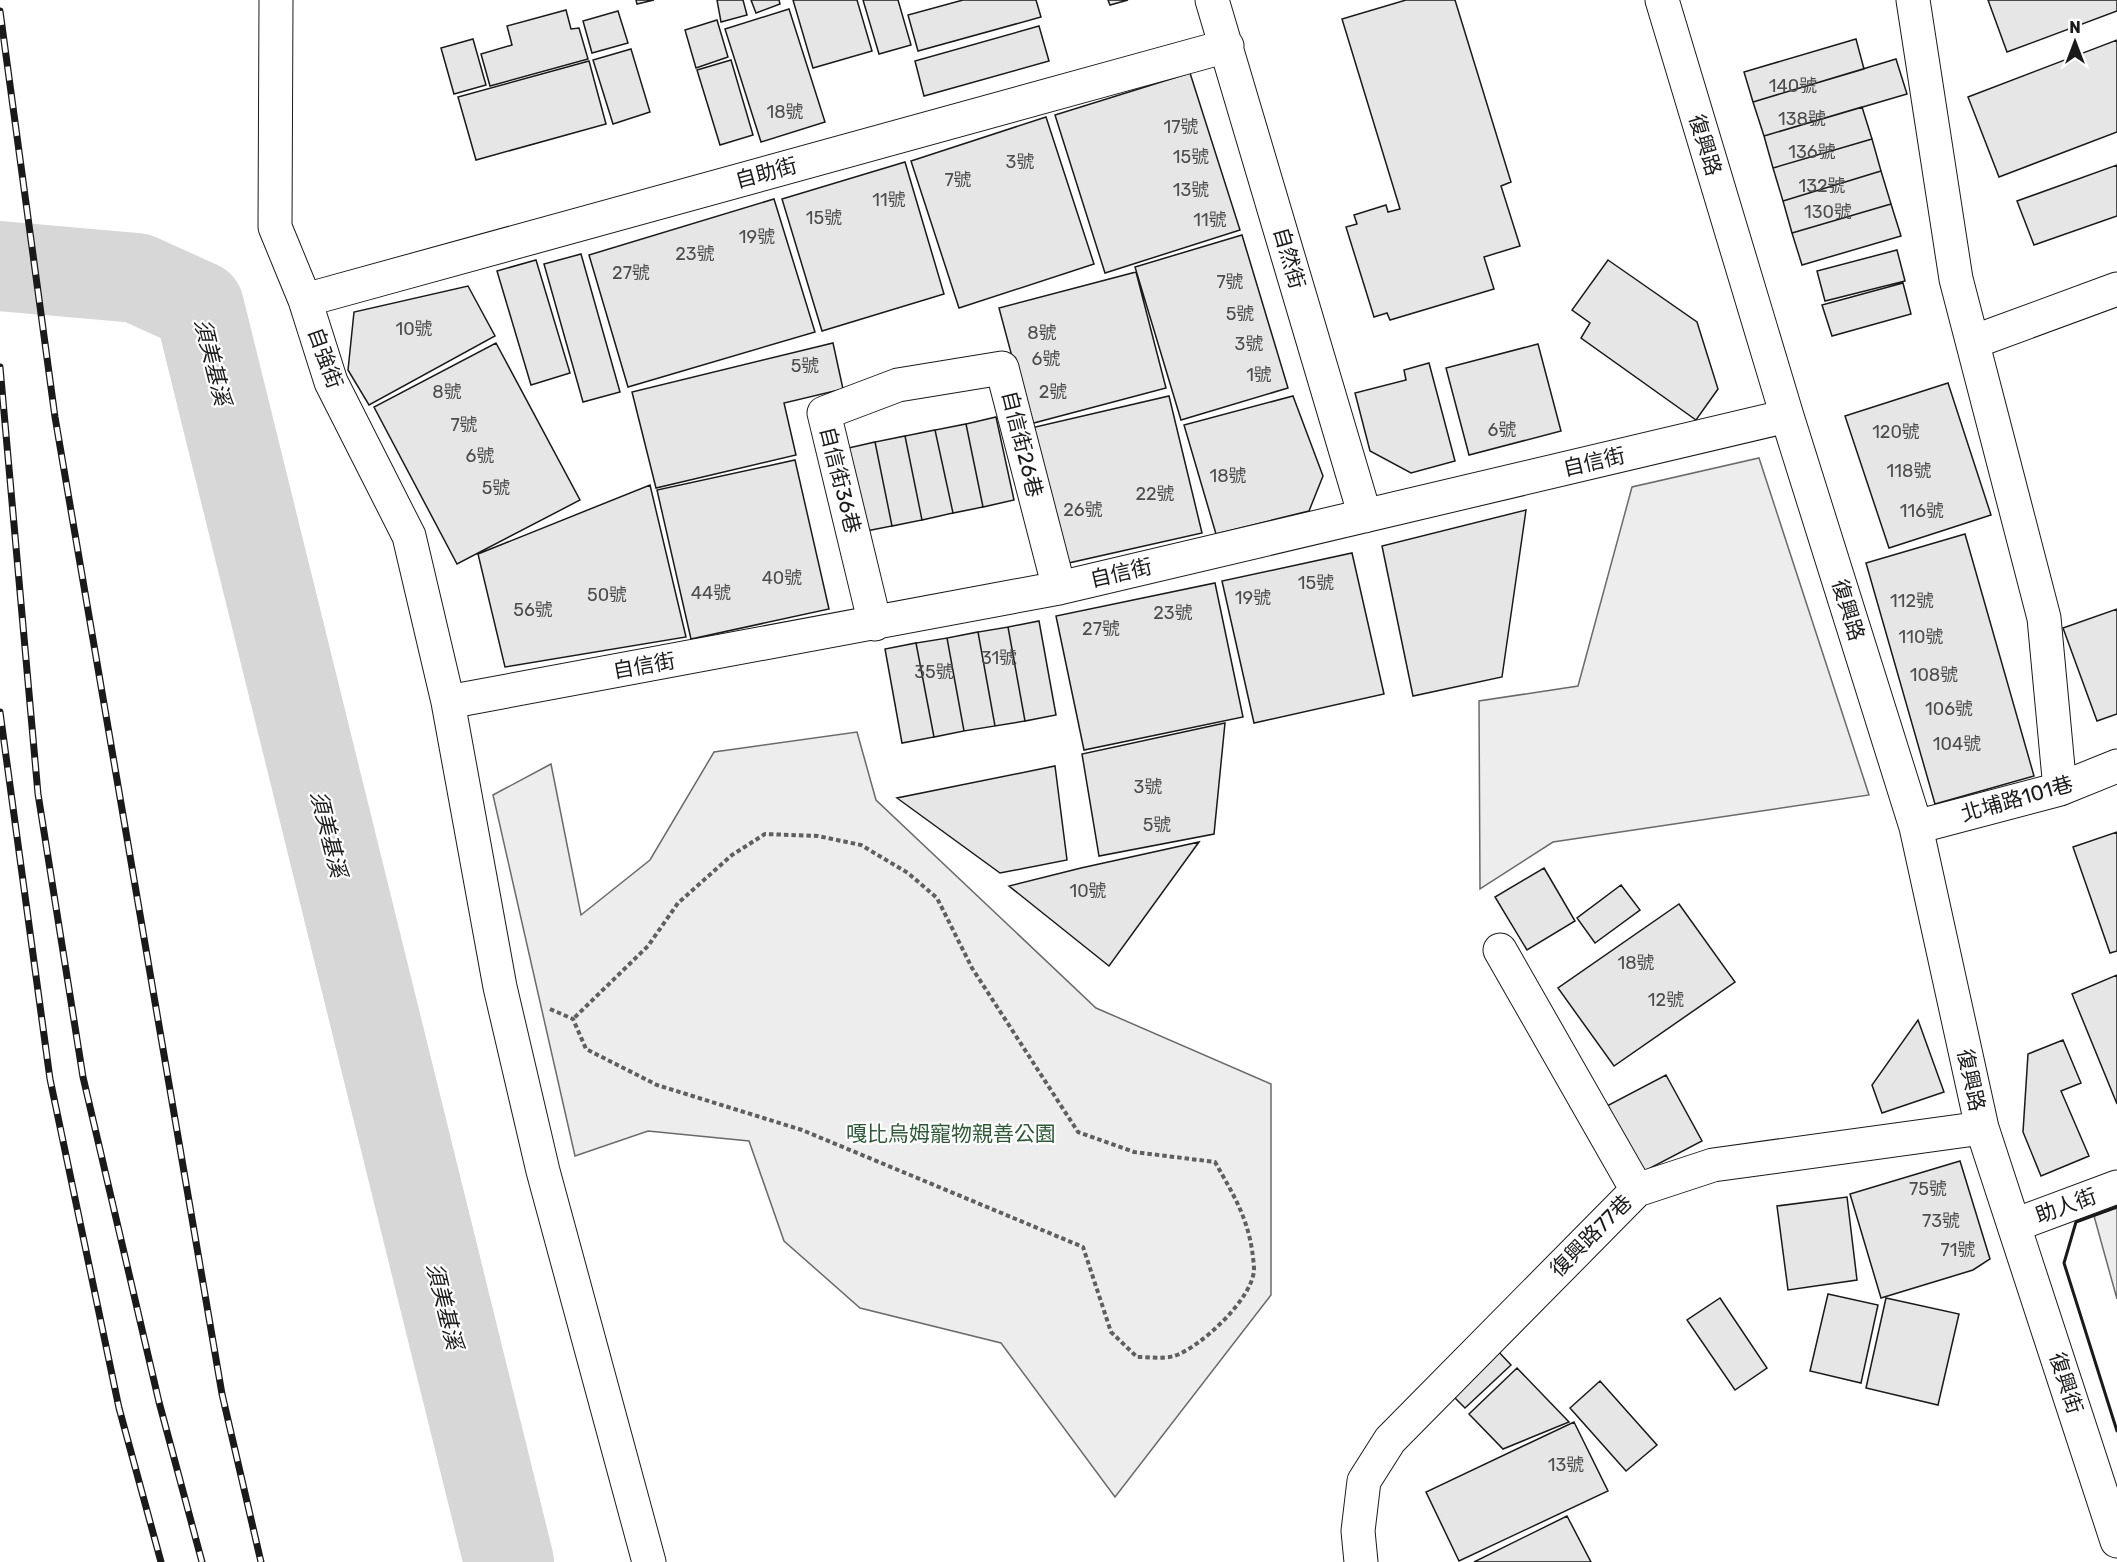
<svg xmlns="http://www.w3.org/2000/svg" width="2117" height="1562" font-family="Rubik,'Noto Sans TC',sans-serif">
<rect width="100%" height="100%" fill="#fff"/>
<!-- built -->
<path fill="#ededed" stroke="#6a6a6a" stroke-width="1.5" d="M1759 458 1869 795 1553 842 1480 889 1479 701 1578 686 1632 487Z
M857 732 876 800 1096 1008 1271 1084V1295L1115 1497 1001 1343 860 1308 784 1241 749 1141 648 1131 575 1156 493 795 551 764 581 915 650 860 714 752Z
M2117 1208V1299L2094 1216Z"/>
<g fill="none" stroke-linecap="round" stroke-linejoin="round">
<!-- river -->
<path stroke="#d7d7d7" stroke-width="90" d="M0 266 137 278 199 306 509 1562"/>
</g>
<!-- building -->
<path fill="#e6e6e6" stroke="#1a1a1a" stroke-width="1.5" d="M636 0H654L637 4Z
M717 0H743L747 15 721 22Z
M751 0H779L780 4 756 13Z
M793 0H857L872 51 813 68Z
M863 0H898L911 45 879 54Z
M963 0H1036L1041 17 918 51 908 15Z
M1108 0H1128L1110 5Z
M1406 0H1455L1511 182 1501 186 1520 246 1484 257 1494 289 1390 320 1387 313 1374 317 1346 227 1357 224 1354 215 1386 205 1388 212 1400 209 1342 19Z
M1988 0H2117V11L2007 52Z
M789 9 825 122 761 142 725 29Z
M566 10 571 29 579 28 588 59 490 86 481 54 512 45 507 26Z
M618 11 628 43 592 53 583 21Z
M717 20 728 57 696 68 685 30Z
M1039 26 1049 61 924 96 915 61Z
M473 39 486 85 454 94 441 48Z
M1856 39 1864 69 1753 102 1744 72Z
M2117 40V132L1999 177 1968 97Z
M631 49 650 112 613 124 593 60Z
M1896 59 1907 94 1764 136 1753 102Z
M731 60 753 135 720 145 697 70Z
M589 61 606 124 476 160 458 97Z
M1190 73 1240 230 1105 273 1055 115Z
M1862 107 1872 139 1773 168 1764 136Z
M1046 117 1094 264 959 308 911 161Z
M1872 139 1881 171 1783 201 1773 168Z
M905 162 944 294 822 331 782 199Z
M2117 165V216L2034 245 2017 201Z
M1881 171 1891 204 1792 233 1783 201Z
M774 199 815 332 628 387 589 255Z
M1891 204 1901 236 1802 265 1792 233Z
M1242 235 1288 388 1181 420 1135 267Z
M1897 250 1905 281 1825 301 1817 271Z
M581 254 620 392 583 402 544 264Z
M536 260 570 373 531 385 497 271Z
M1608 260 1697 322 1718 389 1696 420 1581 338 1590 323 1572 310Z
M1136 272 1166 388 1030 424 999 308Z
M1903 283 1911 314 1832 336 1822 305Z
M468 286 495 336 369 405 348 370 354 312Z
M496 343 580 500 457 564 374 407Z
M833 343 843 389 784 403 796 455 656 488 632 392Z
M1538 344 1561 431 1469 455 1446 368Z
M1429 363 1455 461 1411 473 1370 451 1355 393 1406 380 1404 370Z
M1948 383 1991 515 1889 548 1845 416Z
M1169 396 1202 533 1064 564 1031 428Z
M1293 396 1323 476 1309 511 1216 534 1184 425Z
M996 417 1014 500 983 507 966 424Z
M966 424 983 507 953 513 935 430Z
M935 430 953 513 922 520 905 436Z
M905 436 922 520 892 526 875 442Z
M875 442 892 526 861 532 844 449Z
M795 460 829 609 691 639 657 490Z
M650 485 686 637 505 667 478 554Z
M1526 510 1502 677 1413 696 1382 546Z
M1965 534 2034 776 1935 804 1866 563Z
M1352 553 1384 694 1254 723 1222 581Z
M1215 583 1243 717 1084 750 1056 616Z
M2117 609V714L2097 721 2063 628Z
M1039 621 1056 715 1025 721 1008 627Z
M1008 627 1025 721 995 726 978 632Z
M978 632 995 726 964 731 947 638Z
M947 638 964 731 934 737 916 643Z
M916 643 934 737 902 743 885 649Z
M1225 723 1214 834 1099 856 1082 754Z
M1055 766 1067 860 1000 873 897 798Z
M2117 832V951L2110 953 2073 847Z
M1199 842 1109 966 1009 886 1081 868Z
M1544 868 1575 921 1527 950 1495 897Z
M1621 885 1640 910 1595 943 1577 918Z
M1679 904 1735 982 1614 1066 1558 988Z
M2117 975V1104L2072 994Z
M1918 1020 1944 1092 1882 1113 1872 1085Z
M2063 1040 2081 1083 2061 1091 2089 1156 2041 1176 2023 1132 2028 1054Z
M1666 1075 1702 1141 1639 1174 1603 1108Z
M1960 1161 1990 1259 1973 1270 1881 1298 1850 1194Z
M1847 1197 1857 1280 1788 1290 1777 1206Z
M1828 1294 1878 1305 1861 1383 1810 1371Z
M1720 1298 1767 1368 1735 1390 1687 1320Z
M1886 1298 1959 1314 1938 1405 1866 1388Z
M1496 1349 1511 1365 1465 1408 1449 1392Z
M1517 1368 1569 1422 1503 1449 1469 1414Z
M1600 1381 1657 1445 1626 1471 1570 1408Z
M1574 1422 1608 1491 1459 1561 1426 1492Z
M1567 1516 1591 1562H1474Z"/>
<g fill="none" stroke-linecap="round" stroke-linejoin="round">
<defs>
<path id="minor" d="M276 0 275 227 305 300 331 382 409 536 448 702 500 987 543 1171 649 1562
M1212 0 1365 516
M1662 0 1787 416 1916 827 1982 1128 2117 1541
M1913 0 1956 279 2044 618 2060 789
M305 300 1227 46
M1973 342 2117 289
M875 624 824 413 898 385 1002 368 1059 588
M448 702 1059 588 1787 416
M1916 827 2060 789 2117 766
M1500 950 1637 1190
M2015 1225 2117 1187
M1361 1562 1358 1531 1364 1481 1390 1440 1637 1190 1713 1165 1982 1128"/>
</defs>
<!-- minor casing -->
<use href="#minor" stroke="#1a1a1a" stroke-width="35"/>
<!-- path -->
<path stroke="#5f5f5f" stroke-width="4" stroke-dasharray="4.5 3" stroke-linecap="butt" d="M550 1009 573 1019 586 1049 657 1085 802 1130 1083 1247 1111 1332 1137 1357C1148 1357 1163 1359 1174 1356 1200 1348 1255 1297 1254 1268 1251 1223 1236 1199 1215 1162L1134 1152 1078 1132 972 968 937 898 908 873 861 845 818 836 765 834 732 855 678 903 648 946 573 1019"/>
<!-- minor -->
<use href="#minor" stroke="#fff" stroke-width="33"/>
<defs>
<path id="rail" d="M0 11 55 417 222 1394 261 1562
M0 367 38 794 83 1077 159 1402 202 1562
M0 712 50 1079 119 1408 161 1562"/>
</defs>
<!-- rail casing -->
<use href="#rail" stroke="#1a1a1a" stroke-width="7"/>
<!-- rail -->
<use href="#rail" stroke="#fff" stroke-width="4.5" stroke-dasharray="14" stroke-linecap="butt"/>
<!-- wall -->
<path stroke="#1a1a1a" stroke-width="3" d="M2117 1207 2076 1222 2064 1263 2117 1431"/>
</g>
<g text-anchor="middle" stroke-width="4.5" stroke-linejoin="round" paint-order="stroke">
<!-- number labels -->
<g font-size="18" fill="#4d4d4d">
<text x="1793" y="92">140號</text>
<text x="785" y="118">18號</text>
<text x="1802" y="125">138號</text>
<text x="1181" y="133">17號</text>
<text x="1812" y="158">136號</text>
<text x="1191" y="163">15號</text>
<text x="1020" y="168">3號</text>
<text x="958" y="186">7號</text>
<text x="1822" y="192">132號</text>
<text x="1191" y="196">13號</text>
<text x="889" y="206">11號</text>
<text x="1828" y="218">130號</text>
<text x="824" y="224">15號</text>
<text x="1210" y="226">11號</text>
<text x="757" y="243">19號</text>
<text x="695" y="260">23號</text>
<text x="631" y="279">27號</text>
<text x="1230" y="288">7號</text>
<text x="1240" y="320">5號</text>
<text x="414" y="335">10號</text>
<text x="1042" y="339">8號</text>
<text x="1249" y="350">3號</text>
<text x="1046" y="365">6號</text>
<text x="805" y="372">5號</text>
<text x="1259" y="381">1號</text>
<text x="447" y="398">8號</text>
<text x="1053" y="398">2號</text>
<text x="464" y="431">7號</text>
<text x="1502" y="436">6號</text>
<text x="1896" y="438">120號</text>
<text x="480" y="462">6號</text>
<text x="1909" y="477">118號</text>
<text x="1228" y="482">18號</text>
<text x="496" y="494">5號</text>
<text x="1155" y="500">22號</text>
<text x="1083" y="516">26號</text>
<text x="1922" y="517">116號</text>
<text x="782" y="584">40號</text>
<text x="1316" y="589">15號</text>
<text x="711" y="599">44號</text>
<text x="607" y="601">50號</text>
<text x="1253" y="604">19號</text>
<text x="1912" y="607">112號</text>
<text x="533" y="616">56號</text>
<text x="1173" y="619">23號</text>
<text x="1101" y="635">27號</text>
<text x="1921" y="643">110號</text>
<text x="999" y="664">31號</text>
<text x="934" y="678">35號</text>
<text x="1934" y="681">108號</text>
<text x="1949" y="715">106號</text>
<text x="1957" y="750">104號</text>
<text x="1148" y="793">3號</text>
<text x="1157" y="831">5號</text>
<text x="1088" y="897">10號</text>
<text x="1636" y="969">18號</text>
<text x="1666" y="1006">12號</text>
<text x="1928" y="1195">75號</text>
<text x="1941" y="1227">73號</text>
<text x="1958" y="1256">71號</text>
<text x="1566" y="1471">13號</text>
</g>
<!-- street labels -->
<g font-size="21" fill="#1a1a1a" stroke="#fff">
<text transform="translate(1705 145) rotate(73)" y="7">復興路</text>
<text transform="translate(766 173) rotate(-15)" y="7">自助街</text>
<text transform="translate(1289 258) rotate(74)" y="7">自然街</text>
<text transform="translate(325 358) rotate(70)" y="7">自強街</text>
<text transform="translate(1022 444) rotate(76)" y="7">自信街26巷</text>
<text transform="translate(1594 462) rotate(-13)" y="7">自信街</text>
<text transform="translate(840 480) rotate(76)" y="7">自信街36巷</text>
<text transform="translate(1121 573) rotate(-13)" y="7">自信街</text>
<text transform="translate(1848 610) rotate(73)" y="7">復興路</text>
<text transform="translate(644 666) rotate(-10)" y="7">自信街</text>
<text transform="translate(2017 799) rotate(-16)" y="7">北埔路101巷</text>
<text transform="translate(1971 1080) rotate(78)" y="7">復興路</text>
<text transform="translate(2066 1206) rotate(-20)" y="7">助人街</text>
<text transform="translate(1591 1236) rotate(-45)" y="7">復興路77巷</text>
<text transform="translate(2066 1383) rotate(72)" y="7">復興街</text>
</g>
<!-- park labels -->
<g font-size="21" fill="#2b5a34" stroke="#fff">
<text x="951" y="1141">嘎比烏姆寵物親善公園</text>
</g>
<!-- water labels -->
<g font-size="22" font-style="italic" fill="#1a1a1a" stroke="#fff">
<text transform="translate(213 362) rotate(76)" y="8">須美基溪</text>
<text transform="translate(329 834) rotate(76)" y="8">須美基溪</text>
<text transform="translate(445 1306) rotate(76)" y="8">須美基溪</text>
</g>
</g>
<!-- north arrow -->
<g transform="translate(2075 42)" stroke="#ffffff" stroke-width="4.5" paint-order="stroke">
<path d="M0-4.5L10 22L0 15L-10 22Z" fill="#1a1a1a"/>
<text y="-9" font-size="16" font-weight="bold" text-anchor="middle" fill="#1a1a1a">N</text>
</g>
</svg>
